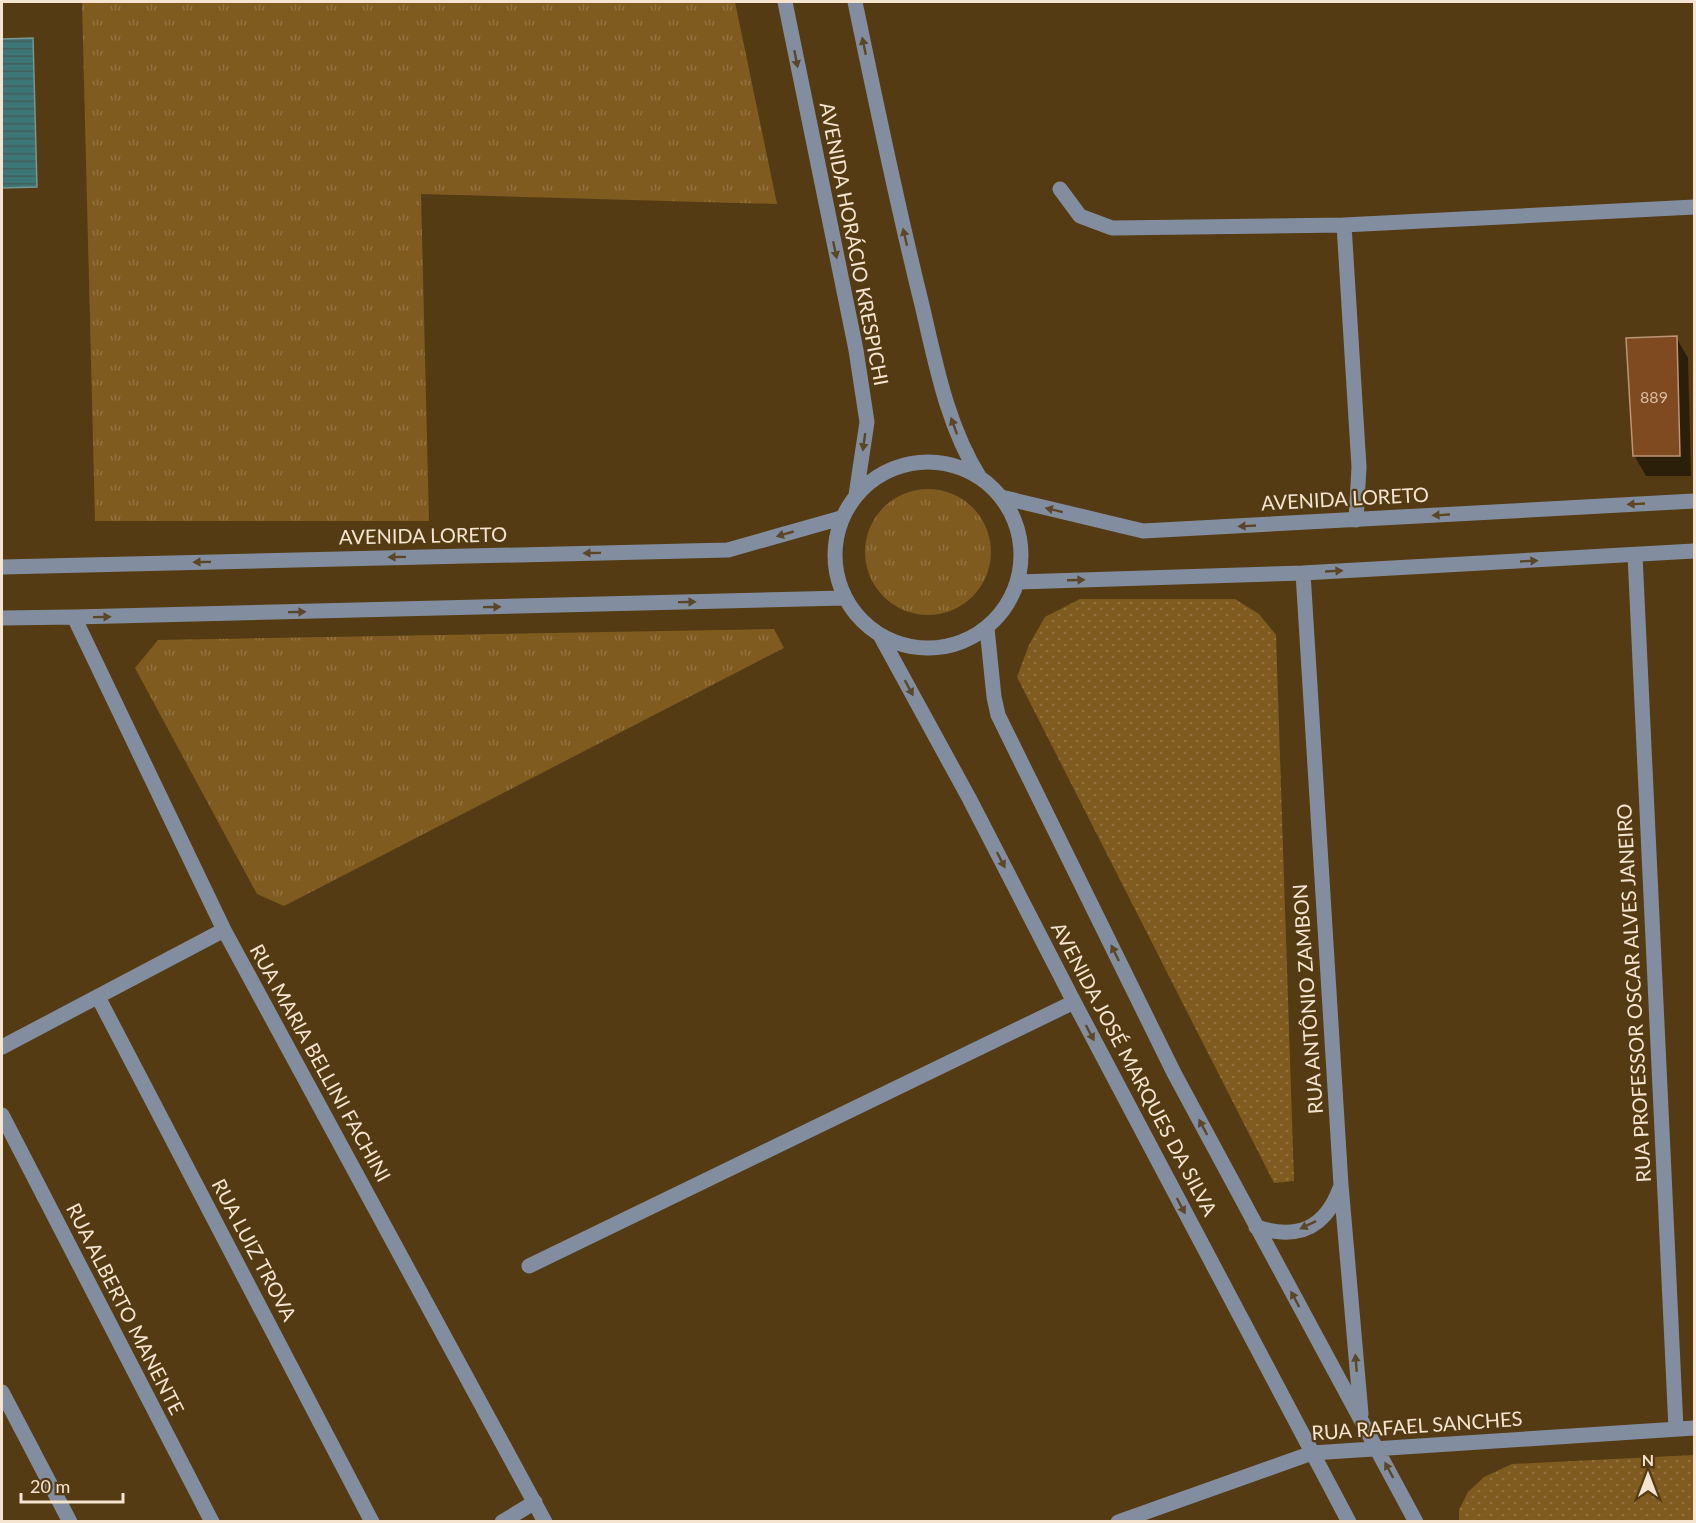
<svg xmlns="http://www.w3.org/2000/svg" width="1696" height="1523" font-family="Lato,sans-serif">
<defs>
<pattern id="grass-tufts" width="24" height="20" patternUnits="userSpaceOnUse" patternTransform="scale(1.5)"><rect width="24" height="20" fill="#7f5b20"/><path d="M3 7l-1-3M5 7V3M7 7l1-3M15 17l-1-3M17 17v-4M19 17l1-3" fill="none" stroke="#92723f"/></pattern>
<pattern id="park-dots" width="8" height="8" patternUnits="userSpaceOnUse" patternTransform="scale(1.5)"><rect width="8" height="8" fill="#7f5b20"/><path d="M2 2h.1M6 6h.1" fill="none" stroke="#92723f" stroke-width="1.8" stroke-linecap="round"/></pattern>
<pattern id="water-rules" width="6" height="5" patternUnits="userSpaceOnUse" patternTransform="scale(1.5)"><rect width="6" height="5" fill="#3c7677"/><path d="M0 2.5h6" fill="none" stroke="#435e5a"/></pattern>
</defs>
<rect width="100%" height="100%" fill="#543b13"/>
<!-- grass -->
<path fill="url(#grass-tufts)" d="M82 2H735L777 204 421 194 429 521H95Z
M865 552a63 63 0 1 1 126 0a63 63 0 1 1-126 0Z
M774 629 784 648 284 906 257 894 135 668 158 640Z"/>
<!-- park -->
<path fill="url(#park-dots)" d="M1080 599H1235L1259 614 1276 635 1294 1181 1274 1183 1017 677 1029 645 1045 617Z
M1694 1455V1521H1459V1510L1468 1492 1484 1477 1512 1464Z"/>
<!-- water -->
<path fill="url(#water-rules)" stroke="#749792" stroke-width="1.5" d="M33 38 37 187 2 188V39Z"/>
<!-- shadow -->
<path fill="#0007" d="M1676 337 1688 358 1691 476H1646L1634 455Z"/>
<!-- building -->
<path fill="#7f4a20" stroke="#be9477" stroke-width="1.5" d="M1677 336 1680 456H1633L1626 338Z"/>
<g fill="none" stroke-linecap="round" stroke-linejoin="round">
<!-- minor -->
<path stroke="#828ea0" stroke-width="15" d="M785 2 856 350 867 422 856 495
M855 2C876 103 897 205 922 305 936 365 947 425 980 478
M1060 189 1080 216 1112 228 1344 225
M835 555a93 93 0 1 1 186 0a93 93 0 1 1-186 0Z
M1001 497 1143 531 1694 501
M1356 520 1359 467 1344 225 1694 207
M1635 555 1676 1429
M2 567 728 550 841 518
M1303 573 1341 1185 1361 1414
M1018 582 1303 573 1694 551
M74 617 224 930 545 1522
M2 618 74 617 844 598
M987 628 994 697 998 715 1174 1073 1416 1522
M881 637 969 798 1074 1002 1349 1522
M98 997 372 1522
M2 1047 224 930
M2 1115 212 1522
M1256 1227C1297 1240 1325 1229 1340 1188
M529 1266 1074 1002
M2 1392 70 1522
M502 1522 535 1502
M1118 1522 1312 1453 1694 1428"/>
</g>
<!-- one-way arrows -->
<defs><path id="oneway-solid" d="M-6-.8H1V-3.2L6.5 0L1 3.2V.8H-6Z" transform="scale(1.5)"/></defs>
<g fill="#5b4728">
<use href="#oneway-solid" transform="translate(864 46) rotate(-102)"/>
<use href="#oneway-solid" transform="translate(796 59) rotate(79)"/>
<use href="#oneway-solid" transform="translate(905 237) rotate(-103)"/>
<use href="#oneway-solid" transform="translate(835 250) rotate(78)"/>
<use href="#oneway-solid" transform="translate(954 426) rotate(-110)"/>
<use href="#oneway-solid" transform="translate(864 442) rotate(98)"/>
<use href="#oneway-solid" transform="translate(1636 504) rotate(177)"/>
<use href="#oneway-solid" transform="translate(1054 510) rotate(-166)"/>
<use href="#oneway-solid" transform="translate(1441 515) rotate(177)"/>
<use href="#oneway-solid" transform="translate(1247 526) rotate(177)"/>
<use href="#oneway-solid" transform="translate(785 534) rotate(164)"/>
<use href="#oneway-solid" transform="translate(592 553) rotate(179)"/>
<use href="#oneway-solid" transform="translate(397 557) rotate(179)"/>
<use href="#oneway-solid" transform="translate(1529 561) rotate(-3)"/>
<use href="#oneway-solid" transform="translate(202 562) rotate(179)"/>
<use href="#oneway-solid" transform="translate(1334 571) rotate(-3)"/>
<use href="#oneway-solid" transform="translate(1076 580) rotate(-2)"/>
<use href="#oneway-solid" transform="translate(687 602) rotate(-1)"/>
<use href="#oneway-solid" transform="translate(492 607) rotate(-1)"/>
<use href="#oneway-solid" transform="translate(297 612) rotate(-1)"/>
<use href="#oneway-solid" transform="translate(102 617) rotate(-1)"/>
<use href="#oneway-solid" transform="translate(909 688) rotate(62)"/>
<use href="#oneway-solid" transform="translate(1001 860) rotate(63)"/>
<use href="#oneway-solid" transform="translate(1115 953) rotate(-116)"/>
<use href="#oneway-solid" transform="translate(1090 1033) rotate(62)"/>
<use href="#oneway-solid" transform="translate(1203 1127) rotate(-118)"/>
<use href="#oneway-solid" transform="translate(1181 1206) rotate(62)"/>
<use href="#oneway-solid" transform="translate(1308 1225) rotate(154)"/>
<use href="#oneway-solid" transform="translate(1295 1299) rotate(-118)"/>
<use href="#oneway-solid" transform="translate(1356 1363) rotate(-95)"/>
<use href="#oneway-solid" transform="translate(1389 1470) rotate(-118)"/>
</g>
<g text-anchor="middle" stroke-width="4.5" stroke-linejoin="round" paint-order="stroke">
<!-- number labels -->
<g font-size="16" fill="#d8bea4">
<text x="1654" y="403">889</text>
</g>
<!-- street labels -->
<g font-size="20" fill="#f5e5d0" stroke="#543b13">
<text transform="translate(854 244) rotate(79)" y="7">AVENIDA HORÁCIO KRESPICHI</text>
<text transform="translate(1345 499) rotate(-3)" y="7">AVENIDA LORETO</text>
<text transform="translate(423 536) rotate(-1)" y="7">AVENIDA LORETO</text>
<text transform="translate(1634 993) rotate(-93)" y="7">RUA PROFESSOR OSCAR ALVES JANEIRO</text>
<text transform="translate(1308 999) rotate(-94)" y="7">RUA ANTÔNIO ZAMBON</text>
<text transform="translate(320 1063) rotate(61)" y="7">RUA MARIA BELLINI FACHINI</text>
<text transform="translate(1134 1069) rotate(62)" y="7">AVENIDA JOSÉ MARQUES DA SILVA</text>
<text transform="translate(254 1250) rotate(62)" y="7">RUA LUIZ TROVA</text>
<text transform="translate(125 1309) rotate(63)" y="7">RUA ALBERTO MANENTE</text>
<text transform="translate(1417 1426) rotate(-4)" y="7">RUA RAFAEL SANCHES</text>
</g>
</g>
<!-- border -->
<rect width="1696" height="1523" fill="none" stroke="#f5e5d0" stroke-width="6"/>
<!-- north arrow -->
<g transform="translate(1648 1475)" stroke="#543b13" stroke-width="4.5" paint-order="stroke">
<path d="M0-4.5L10 22L0 15L-10 22Z" fill="#f5e5d0"/>
<text y="-9" font-size="16" font-weight="bold" text-anchor="middle" fill="#f5e5d0">N</text>
</g>
<!-- scale -->
<path d="M21 1493v9h102v-9" fill="none" stroke="#f5e5d0" stroke-width="3"/>
<text x="30" y="1493" font-size="18" fill="#f5e5d0" stroke="#543b13" stroke-width="4.5" paint-order="stroke">20 m</text>
</svg>
